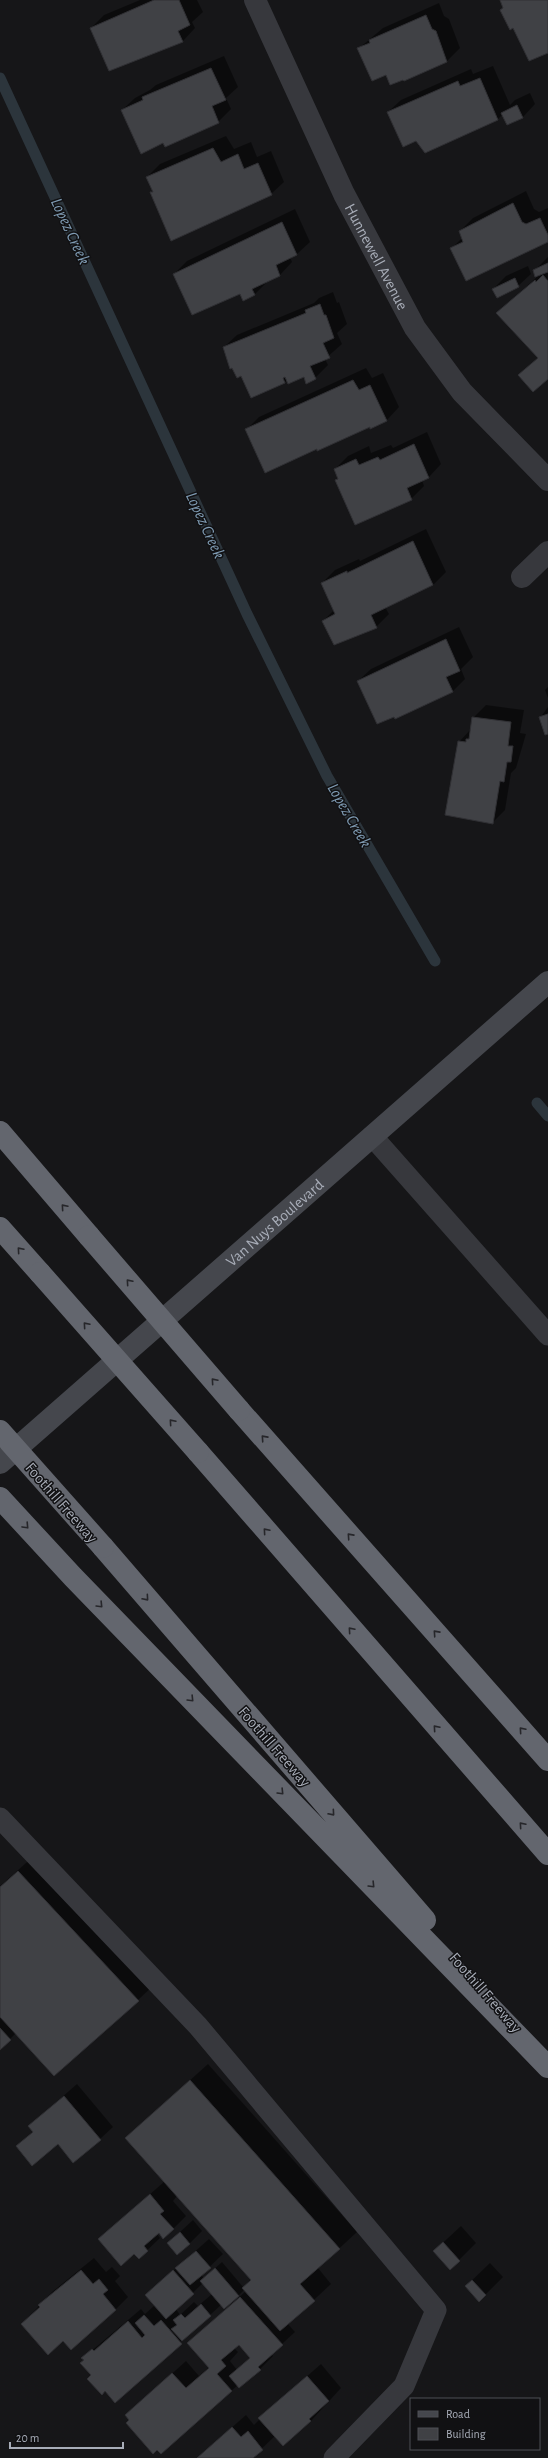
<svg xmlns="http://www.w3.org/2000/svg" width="548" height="2458" font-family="'Alegreya Sans',sans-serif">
<rect width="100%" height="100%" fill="#161618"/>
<!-- shadow -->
<path fill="#0007" fill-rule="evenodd" d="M140 0H197L203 12 192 22 195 28 183 41 91 28 104 15Z
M439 3 444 16 449 19 460 48 447 61 405 80 386 74 358 49 383 28Z
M224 56 238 87 226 98 231 109 218 122 164 142 122 110 135 98 150 90 156 85Z
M493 66 510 105 515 100 530 93 535 104 523 117 508 124 503 114 498 119 419 146 416 140 388 112 401 100 471 69 473 74Z
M226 136 234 149 251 142 257 157 271 151 284 182 271 194 151 192 153 190 147 177 160 164Z
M526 191 534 209 539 212 548 208V241L451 249 463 237 460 231 473 218Z
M295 209 310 242 297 254 290 257 292 262 280 275 267 282 254 295 174 274 187 261Z
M548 257V378L533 363 538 358 498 313 541 273 534 271Z
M528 266 531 274 518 286 493 289 506 276Z
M333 292 337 303 339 302 347 324 337 333 342 344 325 359 328 365 315 378 304 375 284 382 242 375 224 347 237 335 314 303 319 298Z
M366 368 372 378 383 373 399 407 387 420 317 448 247 429 259 417Z
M427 432 441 464 429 477 422 480 424 486 411 499 339 478 335 469 348 456 369 446 371 453 391 445 393 448Z
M426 529 446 572 433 585 385 607 389 614 376 627 323 621 334 610 322 583 335 570 359 559 360 561Z
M459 627 473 657 461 669 465 679 452 692 358 681 371 669Z
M548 687V698L545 690Z
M486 705 524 710 520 733 526 734 516 768 511 773 505 810 492 823 459 742 471 729 473 718Z
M548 707V733L540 718Z
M35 1855 155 1984 138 2000 16 2033 0 2049V1886Z
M208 2064 357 2232 318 2268 331 2284 288 2324 295 2332 271 2354 273 2356 260 2369 239 2386 238 2385 161 2453 126 2415 186 2361 199 2376 209 2367 188 2343 246 2291 245 2289 238 2296 221 2305 115 2401 92 2375 83 2358 141 2309 145 2314 155 2305 146 2295 209 2239 223 2254 201 2275 204 2278 222 2262 243 2287 251 2279 177 2196 173 2201 186 2216 173 2229 157 2234 160 2238 139 2258 134 2253 99 2239 165 2181 126 2138ZM203 2283 212 2294 198 2306 194 2302 180 2315 176 2309ZM239 2344 251 2357 237 2370 230 2361 238 2352 234 2348Z
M77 2084 113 2127 100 2139 17 2146 33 2131 29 2126Z
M193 2220 202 2231 189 2244 168 2243Z
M461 2226 476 2243 459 2260 434 2251Z
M94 2258 106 2272 112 2267 120 2276 115 2281 128 2297 116 2309 63 2340 22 2324 52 2292Z
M490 2263 503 2277 479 2301 466 2286Z
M321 2364 341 2388 311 2421 275 2436 252 2458H197L246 2415 254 2425 273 2406Z"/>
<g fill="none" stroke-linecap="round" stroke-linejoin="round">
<!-- stream -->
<path stroke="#2c353c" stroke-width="11" d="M0 78 247 614 327 776 435 961
M537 1103 548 1116"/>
</g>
<!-- building -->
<path fill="#404145" stroke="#303034" d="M179 0 190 25 178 31 183 42 109 71 90 28 154 0Z
M500 0H548V53L529 61 513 28 510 30 500 10 503 8Z
M426 15 432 29 436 31 447 62 404 81 403 80 390 85 386 75 372 81 357 48 370 43 369 40Z
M211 68 226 100 212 106 219 123 165 147 163 143 141 154 121 110 143 100 142 97Z
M480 78 498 120 425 153 416 141 403 147 387 112 458 81 460 86Z
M517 105 523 118 507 125 501 113Z
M213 148 221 162 238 154 244 169 258 163 272 195 171 241 150 192H153L146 177Z
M513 203 522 222 526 224 540 218 548 235V242L466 281 450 248 463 242 459 231Z
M282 222 297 255 276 265 280 276 252 289 255 295 243 301 240 294 192 315 173 274Z
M548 263V272L535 277 533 270Z
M543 275 548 281V379L533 392 518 375 538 358 496 313 535 280 536 282Z
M515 278 519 287 497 298 492 289Z
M320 304 324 315H326L334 338 323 343 330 358 310 366 316 379 306 384 304 377 288 384 285 377 283 378 285 383 251 398 241 376 237 378 232 368 230 369 223 347 306 313 305 310Z
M353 380 359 390 370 385 387 421 370 429V427L317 451V449L265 473 245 429Z
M414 444 429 478 407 488 412 500 355 525 335 480 338 479 334 469 356 459 359 465 378 457 380 460Z
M413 541 433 585 371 615 377 628 334 645 322 621 335 614 321 583 347 571V573Z
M446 639 460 671 446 677 453 692 395 719 394 717 377 724 357 681Z
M548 714V734L545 735 539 717Z
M472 717 511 722 508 746H513L511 762H507L504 782 500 781 493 824 445 815 458 741 466 742V739H469Z
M18 1871 139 2001 54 2076 0 2017V1887Z
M0 2028 11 2040 0 2050Z
M190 2080 340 2249 300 2284 315 2301 280 2331 242 2288 251 2280 125 2138Z
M64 2096 101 2140 73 2163 58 2144 32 2166 16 2146 33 2132 28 2126Z
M150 2194 164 2211 160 2214 174 2229 163 2239 159 2233 144 2246 148 2251 139 2259 134 2254 121 2266 98 2239Z
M180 2232 190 2244 177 2255 167 2243Z
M443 2242 460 2261 450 2270 433 2251Z
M196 2251 211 2268 190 2285 175 2268Z
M215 2268 239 2296 224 2309 200 2281Z
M81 2270 93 2284 99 2279 108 2290 103 2294 116 2310 71 2350 63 2341 48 2355 21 2324 40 2307 38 2305Z
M173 2270 194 2294 166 2319 145 2295Z
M472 2280 486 2295 479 2302 465 2286Z
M240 2297 283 2345 258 2367 261 2370 239 2388 229 2376 250 2358 239 2345 221 2360 226 2366 217 2374 232 2391 161 2454 157 2450 153 2454 126 2423 129 2420 125 2415 172 2373 186 2388 209 2368 187 2343Z
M201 2304 211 2316 182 2341 171 2329 177 2325 173 2320 181 2314 185 2318Z
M144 2315 154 2326 161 2320 182 2344 115 2403 105 2391 102 2395 87 2379 91 2375 80 2363 84 2360 81 2358 92 2349 94 2351 128 2321 142 2338 145 2335 135 2323Z
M307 2376 329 2401 309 2419 311 2421 283 2446 258 2418Z
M232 2427 241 2437 248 2431 263 2450 253 2458H197Z"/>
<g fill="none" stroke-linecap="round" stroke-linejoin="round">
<!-- lane -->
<path stroke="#37383d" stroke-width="21" d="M372 1136 548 1335
M0 1818 198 2026 436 2310 404 2386 334 2458"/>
<!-- street -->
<g stroke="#37383d" stroke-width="22">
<path id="s1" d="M255 0 344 194 415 328 462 392 548 480"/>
<path d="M522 577 548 552"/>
</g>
<!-- secondary -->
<path stroke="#45474d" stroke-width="22" id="s2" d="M0 1463 548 982"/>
<!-- highway -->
<path stroke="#63666e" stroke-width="22" d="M0 1132 89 1236
M0 1228 40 1273
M239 1410 548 1760
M198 1452 548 1854
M0 1498 73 1577 548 2067
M103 1547 425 1920"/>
<!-- highway-bridge -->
<path stroke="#63666e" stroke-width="22" d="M89 1236 239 1410
M40 1273 198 1452
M0 1431 103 1547"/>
</g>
<!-- one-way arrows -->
<defs><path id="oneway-chevron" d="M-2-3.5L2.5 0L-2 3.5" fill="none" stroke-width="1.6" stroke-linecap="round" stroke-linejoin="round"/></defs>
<g stroke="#26262a">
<use href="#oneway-chevron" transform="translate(64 1207) rotate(-131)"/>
<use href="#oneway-chevron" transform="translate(20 1250) rotate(-131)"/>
<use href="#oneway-chevron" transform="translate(129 1282) rotate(-131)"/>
<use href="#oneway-chevron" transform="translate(86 1325) rotate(-131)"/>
<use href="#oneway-chevron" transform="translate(214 1381) rotate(-131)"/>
<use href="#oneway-chevron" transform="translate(172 1422) rotate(-131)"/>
<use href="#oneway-chevron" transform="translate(264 1438) rotate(-132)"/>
<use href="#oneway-chevron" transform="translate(26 1526) rotate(47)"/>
<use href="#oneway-chevron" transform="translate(266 1531) rotate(-131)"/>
<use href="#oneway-chevron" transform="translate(350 1536) rotate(-132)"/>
<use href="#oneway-chevron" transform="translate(146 1598) rotate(49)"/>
<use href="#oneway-chevron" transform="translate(100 1605) rotate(46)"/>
<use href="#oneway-chevron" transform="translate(351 1630) rotate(-131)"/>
<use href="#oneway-chevron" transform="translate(436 1633) rotate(-132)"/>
<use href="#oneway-chevron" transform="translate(191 1699) rotate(46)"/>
<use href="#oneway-chevron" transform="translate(436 1728) rotate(-131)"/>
<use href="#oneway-chevron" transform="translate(522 1730) rotate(-131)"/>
<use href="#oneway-chevron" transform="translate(281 1792) rotate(46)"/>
<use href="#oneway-chevron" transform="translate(332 1813) rotate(49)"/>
<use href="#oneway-chevron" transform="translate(522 1825) rotate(-131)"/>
<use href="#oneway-chevron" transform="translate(372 1885) rotate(46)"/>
</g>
<g text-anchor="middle" stroke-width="3" stroke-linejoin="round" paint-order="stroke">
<!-- street labels -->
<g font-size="16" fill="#a8adb8" stroke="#111113">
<text dy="6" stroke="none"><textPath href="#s1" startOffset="284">Hunnewell Avenue</textPath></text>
<text dy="6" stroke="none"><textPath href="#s2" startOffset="365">Van Nuys Boulevard</textPath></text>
<text transform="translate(62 1502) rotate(49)" y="6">Foothill Freeway</text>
<text transform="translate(275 1746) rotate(49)" y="6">Foothill Freeway</text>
<text transform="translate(486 1992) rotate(49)" y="6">Foothill Freeway</text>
</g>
<!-- water labels -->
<g font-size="17" font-style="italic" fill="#7f9bb3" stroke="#111113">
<text transform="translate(71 231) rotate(65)" y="6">Lopez Creek</text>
<text transform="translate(206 525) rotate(65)" y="6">Lopez Creek</text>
<text transform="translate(350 815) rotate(60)" y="6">Lopez Creek</text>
</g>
</g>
<!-- legend -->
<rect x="410" y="2398" width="130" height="52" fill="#111113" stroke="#4d4f55"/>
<rect x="418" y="2411" width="20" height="6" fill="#45474d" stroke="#4d4f55"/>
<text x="446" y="2418" font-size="12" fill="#a8adb8">Road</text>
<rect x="418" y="2428" width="20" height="12" fill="#404145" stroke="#4d4f55"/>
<text x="446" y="2438" font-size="12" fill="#a8adb8">Building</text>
<!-- scale -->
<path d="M10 2442v6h113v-6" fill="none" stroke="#a8adb8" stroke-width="2"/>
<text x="16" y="2442" font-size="12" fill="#a8adb8" stroke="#111113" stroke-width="3" paint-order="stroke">20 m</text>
</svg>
